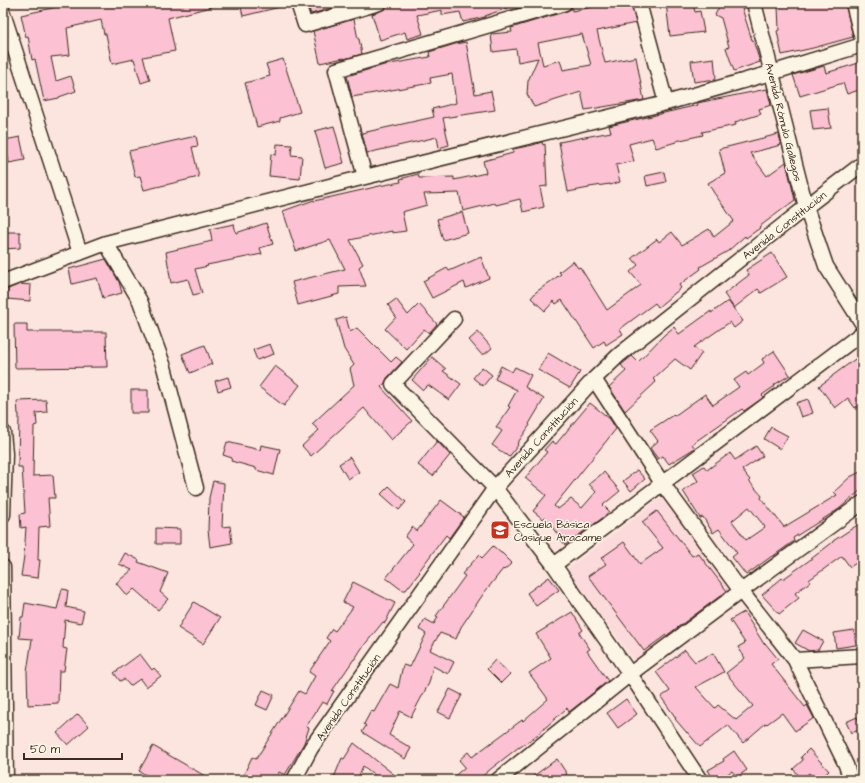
<svg xmlns="http://www.w3.org/2000/svg" width="865" height="783" font-family="'Architects Daughter',sans-serif">
<rect width="100%" height="100%" fill="#fce5df"/>
<filter id="ink" filterUnits="userSpaceOnUse"><feTurbulence type="fractalNoise" baseFrequency=".025" numOctaves="2"/><feDisplacementMap in="SourceGraphic" scale="8" xChannelSelector="R" yChannelSelector="G"/><feConvolveMatrix kernelMatrix="1 2 1 2 8 2 1 2 1" color-interpolation-filters="sRGB"/></filter>
<g filter="url(#ink)">
<!-- built -->
<path fill="#fcdadb" d="M663 497 733 590 636 662 566 570Z"/>
<!-- building -->
<path fill="#fcc1d2" stroke="#3b2a1e" fill-rule="evenodd" d="M75 3H211V7L168 18 175 51 143 57 150 80 141 83 134 59 112 64 106 34H104L101 20 67 28 70 55 51 57 56 81 71 76 76 91 59 97V98L44 101 35 59 32 60 28 36 26 37 21 15Z
M240 3H279L280 7 243 16Z
M307 3H349L311 14Z
M387 3H535L508 11 507 8 485 16V17L463 22 460 12 442 15V10L417 15 423 34 407 39 405 32 380 40 372 14 385 9 387 5Z
M614 3H631L636 23 597 31 605 63 636 57 644 100 585 110 581 92 534 107 527 94 528 81 538 58 518 62 516 49 493 52 491 34 512 32 511 28 567 11 572 8V11ZM582 34 591 65 563 70 560 60 543 65 538 43Z
M666 3H693L695 12 700 11 704 32 670 36Z
M721 3H735L741 5 752 40H753L760 62 734 71 726 48 729 47 721 18 715 15Z
M825 3H845L853 37 813 48 782 55 777 31 779 30 778 6Z
M354 19 358 39H359L362 54 344 59V58L320 63 313 31Z
M466 42 475 94 491 91 495 110 443 118 449 145 439 148 437 137 367 153 362 133 434 117 432 109 456 103 452 74 430 78 431 83 352 97 347 76 384 65 430 57 429 52 455 44Z
M714 58 716 79 694 82 691 61Z
M283 59 300 112 280 118V121L257 127 245 83 270 76 266 64Z
M862 62V89L847 94 843 83 800 96 793 75 824 66 826 73Z
M767 89 771 105 759 109 761 114 735 122 736 125 702 132 703 135 676 141V142L656 148 652 138 629 144 634 161 616 165 620 182 610 185V184L589 187V188L568 192 559 142 611 132 609 126 698 105 697 103Z
M828 108 831 128 813 130 810 110Z
M334 126 344 163 325 168 315 131Z
M779 134 781 145 750 153 767 176 786 162 795 200 759 227 760 228 746 238 745 236 728 251 700 267 701 269 679 285 681 288 658 307 655 303 620 329 623 334 606 345 604 341 594 348 562 300 556 304 554 301 545 311 531 298 536 292 561 274 559 272 573 261 578 268 580 267 607 310 641 285 630 272 638 265 632 258 657 239 659 242 672 232 682 245 709 229 714 237 734 221 714 193 708 183 725 173 719 149Z
M196 136 198 146 192 147 199 177 144 190 140 176 135 177 129 151Z
M20 137 25 160 9 163 5 140Z
M542 142 543 145 545 144 547 186 540 187 544 207 523 212 520 199 496 205 495 203 463 211 459 193 424 194 427 205 402 212 406 231 392 233V231L350 240 363 264 359 267 366 286 339 287V294L298 305 292 282 345 269 330 240 296 251 283 211 314 200V201L384 185 401 182 400 179 418 174 419 178 454 177V180L486 173 483 161 513 153V149L533 145Z
M277 144 292 145 291 155 302 156 300 179 269 176 271 154 276 155Z
M664 172 666 182 647 186 645 176Z
M462 212 468 233 443 240 437 219Z
M266 223 273 244 260 248 262 254 207 265 208 266 195 269 202 293 193 295 188 279 171 283 166 252 212 241 210 229 234 224 236 233Z
M3 232H20V248L3 249Z
M772 253 787 277 761 293 758 289 734 308 724 294 749 275 746 270Z
M481 257 489 278 466 288 464 282 432 298 423 281 447 268 449 271Z
M106 259 119 282 122 293 103 298 97 278 72 284 69 269Z
M20 284 31 285 30 301 7 299 8 289Z
M396 299 408 315 419 304 437 324 429 333 424 329 406 349 385 329 396 317 388 305Z
M728 301 743 321 734 328 730 322 694 347 702 353 690 370 675 359 653 379 656 382 625 411 609 387 626 371 621 365 632 356 638 362 664 335 674 327 679 334 711 311V313Z
M346 317 350 332 357 328 391 362 396 357 402 362 387 378 385 383 381 387 412 421 391 440 364 408 311 456 302 446 319 430 312 424 354 385 350 369 354 365 344 349 336 320Z
M14 324H27V332H106L107 367 15 368Z
M478 332 492 348 485 354H481L469 340Z
M270 344 274 354 257 360 253 350Z
M205 345 212 364 190 373 182 354Z
M774 351 790 375 774 385 775 386 762 395 764 397 744 411 742 409 692 444 695 448 669 464 663 456 658 459 650 448 658 441 650 430 673 415 674 416 705 394 713 405 739 387 734 380 746 372 748 375 764 363 762 359Z
M548 353 580 372 570 388 538 370Z
M862 354V403L855 408 848 398 835 408 819 386 832 377V376Z
M432 357 446 369 443 371 461 384 449 400 428 385 423 390 412 380Z
M275 366 300 385 284 406 259 387Z
M501 366 512 372 515 367 531 375 525 387 544 399 529 424 530 425 517 444 518 445 509 457 492 445 502 431 496 427 510 407 508 406 517 390 495 379Z
M482 367 492 375 483 386 473 378Z
M228 377 231 387 218 391 215 381Z
M131 390H148V413H131Z
M808 399 813 413 801 417 796 403Z
M46 400 47 412 36 413 37 425 34 426 33 476 53 475 55 498H48L50 526 39 527 38 560H40L38 578 21 576 24 556 26 527 21 528 20 514 25 513 22 467H18L19 414H18L17 401Z
M590 403 610 419 616 429 554 506 558 509 571 499 582 508 596 492 589 484 604 472 620 491 603 505 609 511 604 517 565 545 545 517 543 519 533 511 546 495 525 478 547 452 544 450 552 441 556 444Z
M771 427 788 436 780 449 764 439Z
M437 441 450 455 433 476 418 465Z
M227 442 260 450 261 445 280 449 274 475 256 470V468L231 461 232 458 223 455Z
M756 446 763 456 742 470 750 480 749 481 762 496 761 498 784 527 837 495 834 492 850 477 862 471V489L839 509 793 538 794 541 772 557V556L746 575 732 557 737 553 719 529 713 533 703 517 700 518 683 491 698 481 693 473 704 466 707 470 730 453 735 460ZM749 507 765 527 746 540 732 521Z
M350 457 359 472 348 479 339 464Z
M637 470 645 479 631 491 623 481Z
M213 481 224 483 222 527 230 526 232 543 210 547 208 530 209 498Z
M389 486 406 502 399 510 381 494Z
M441 500 464 517 449 538 446 535 419 571 420 572 406 590H402L386 578 413 544 405 537 412 527 417 531Z
M657 511 692 556 698 553 727 591 666 636V635L644 651 588 576 606 564 601 558 624 542 640 564 663 548 642 522Z
M862 522V559L850 567 842 556 809 580 810 582 795 593 799 598 779 614 762 595 782 578 783 579 807 562 833 542V541Z
M156 528 180 529V544H156Z
M493 546 501 553H502L512 563 504 570 503 569 484 593 461 627 456 639 440 633 430 650 454 662 448 674 433 666 429 683 411 717 400 711 389 735 411 748 405 759 362 732 366 726 364 724 371 711 374 712 390 684 398 688 403 665 410 667 426 634 419 629 425 619 434 624 438 617 436 616 465 576 462 574 479 555 482 558Z
M125 553 139 560 138 562 168 573 160 592 168 599 158 610 134 589 127 596 116 583 132 570 119 564Z
M549 577 559 590 536 606 527 593Z
M353 582 395 603 385 623 383 622 362 648 355 659H354L332 691H334L327 704 322 702 306 727 309 728 304 743 285 775 279 772 275 780H241L252 757 256 759 299 691 305 694 315 676 309 672 330 641 326 638 332 629 335 631 353 607 343 602Z
M62 589 68 590 66 607 84 611 81 623 65 620 63 648 67 649 64 671H59L58 703 28 705 27 672 32 639 19 638 21 617H23L25 603 57 609Z
M194 602 220 618 203 644 178 628Z
M572 612 583 630 579 633 590 649 587 651 608 681 569 712 567 708 537 735 519 748V747L492 768 478 780H450L465 767 459 760 468 752 472 757 522 720 523 721 548 699 529 673 551 658 536 634Z
M744 612 764 644 765 643 778 659 771 664 805 707 807 705 814 718 795 731 782 713 767 724 766 723 743 743 728 725 700 747 687 732V733L675 719 676 718 661 697 670 691 656 672 685 650 695 662 713 653 724 672 696 687 715 708 718 705 736 720 753 706 726 673 745 658 738 647 745 643 730 620Z
M803 630 823 641 818 650 809 651 795 643Z
M854 630 856 645 836 648 834 633Z
M140 654 152 670 154 668 161 676 146 687 140 679 130 686 124 679 120 681 114 673Z
M495 660 510 674 501 683 487 669Z
M450 689 462 695 450 718 438 712Z
M263 690 274 695 267 710 256 705Z
M626 699 637 714 618 728 607 713Z
M78 714 89 726 68 745 57 733Z
M857 717 862 729 851 733 846 722Z
M354 743 401 780H381L363 766 357 780H333L342 758 344 759Z
M153 746 212 780H155L139 771Z
M809 749 829 771 819 780H816L809 773 802 779 793 769 803 760 801 757Z
M734 751 747 770 737 777 732 771 718 780H714L708 770 724 761 723 759Z
M557 759 567 774 559 780H528Z"/>
<g fill="none" stroke-linecap="round" stroke-linejoin="round">
<defs>
<path id="street" d="M298 3 305 25 379 3
M639 3 666 103
M754 3 806 207 826 266 862 323
M853 3 862 39
M3 13 80 253
M365 177 336 70 565 3
M106 243 140 301 164 367 196 488
M3 282 106 243 365 177 666 103 771 73 862 45
M454 319 393 384 495 488 554 565 630 674 700 780
M594 379 662 483 741 591 795 660 846 765 851 780
M3 432 5 454 3 515
M554 565 862 333
M3 567 6 780
M795 660 862 656
M294 780 311 748 495 488 594 379 619 355 806 207 862 164
M498 780 630 674 741 591 862 503"/>
</defs>
<!-- street casing -->
<use href="#street" stroke="#3b2a1e" stroke-width="17"/>
<!-- street -->
<use href="#street" stroke="#fcf5e5" stroke-width="14"/>
</g>
</g>
<!-- icons -->
<defs>
<symbol id="school-square" viewBox="-11 -11 22 22"><rect x="-9" y="-9" width="18" height="18" rx="4" fill="#c8321e" stroke="#fcf5e5"/><path d="M0-5L7-2L0 1L-7-2ZM-4 1L0 2.5L4 1V4Q0 6-4 4Z" fill="#fff"/></symbol>
</defs>
<g fill-rule="evenodd">
<use href="#school-square" x="489" y="519" width="22" height="22"/>
</g>
<g text-anchor="middle" stroke-width="3" stroke-linejoin="round" paint-order="stroke">
<!-- street labels -->
<g font-size="11" fill="#3b2a1e" stroke="#fcf5e5">
<text transform="translate(784 122) rotate(76)" y="4">Avenida Rómulo Gallegos</text>
<text transform="translate(784 225) rotate(-38)" y="4">Avenida Constitución</text>
<text transform="translate(541 437) rotate(-48)" y="4">Avenida Constitución</text>
<text transform="translate(348 697) rotate(-55)" y="4">Avenida Constitución</text>
</g>
<!-- poi labels -->
<g font-size="11" fill="#3b2a1e" stroke="#fcf5e5" text-anchor="start">
<text x="514" y="528">Escuela Básica<tspan x="514" dy="13">Casique Aracame</tspan></text>
</g>
</g>
<!-- margin -->
<rect width="865" height="783" fill="none" stroke="#fcf5e5" stroke-width="16"/>
<rect x="8" y="8" width="849" height="767" fill="none" stroke="#3b2a1e" stroke-width="1.5" filter="url(#ink)"/>
<!-- scale -->
<path d="M24 753v6h98v-6" fill="none" stroke="#3b2a1e" stroke-width="2"/>
<text x="30" y="753" font-size="12" fill="#3b2a1e" stroke="#fcf5e5" stroke-width="3" paint-order="stroke">50 m</text>
</svg>
